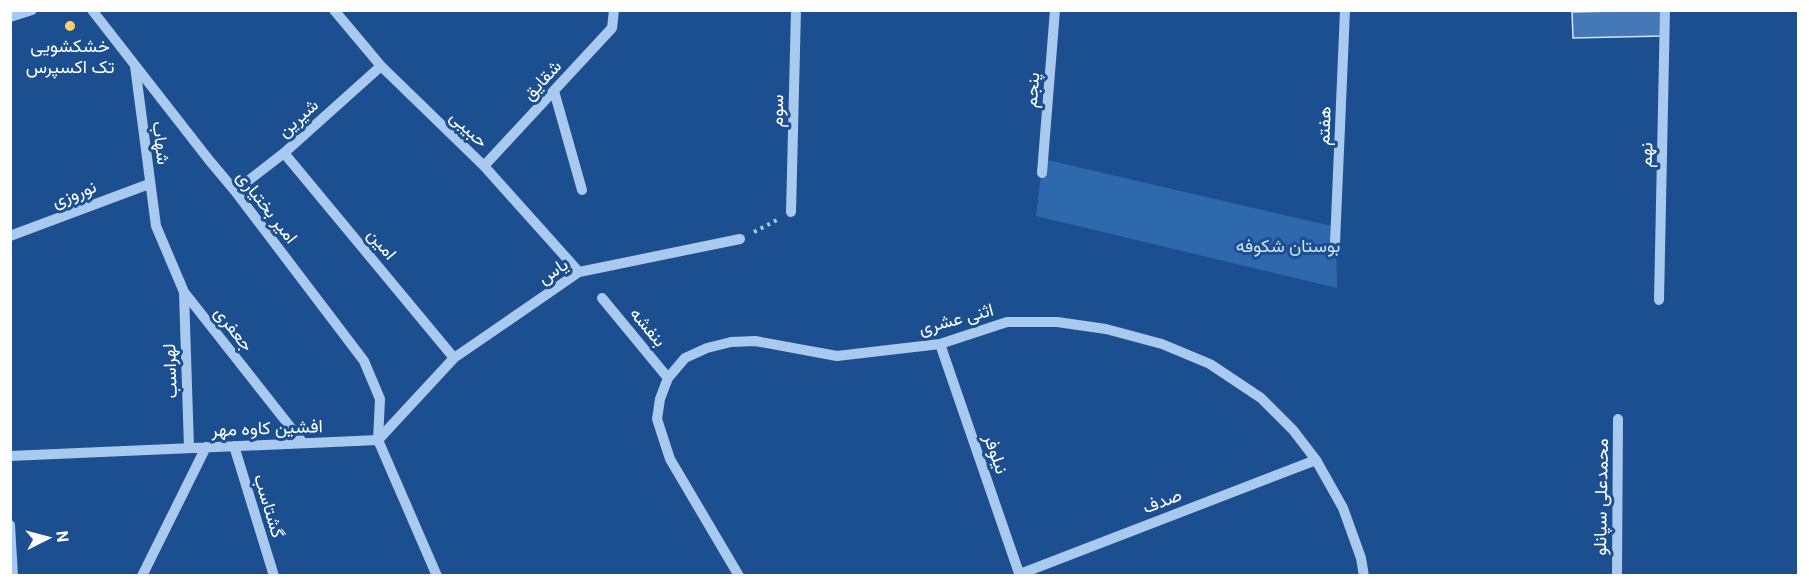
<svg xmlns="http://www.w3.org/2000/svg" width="1809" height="586" font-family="Roboto,Vazirmatn,sans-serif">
<defs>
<filter id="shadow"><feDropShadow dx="5.5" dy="-5.5" stdDeviation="0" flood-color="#0009"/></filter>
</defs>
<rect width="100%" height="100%" fill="#1b4f8f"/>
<!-- green -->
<path fill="#2e69ad" d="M1043 159 1336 227 1337 288 1036 216Z"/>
<!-- building -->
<path fill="#4478b7" stroke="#cfe3fa" stroke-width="1.5" filter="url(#shadow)" d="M1662 10 1663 36 1573 38 1572 12Z"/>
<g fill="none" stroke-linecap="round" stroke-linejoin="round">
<!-- path -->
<path stroke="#a9c9ee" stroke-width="4" stroke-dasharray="3 4.5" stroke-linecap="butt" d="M754 232 777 220"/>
<!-- minor -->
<path stroke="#a9c9ee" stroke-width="10" d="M92 10 209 160 235 191 364 361 380 399 378 440 437 576
M334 10 381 66 484 166 579 272
M10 17 32 10
M135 66 156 226 184 292 303 443
M554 91 582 190
M284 153 454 358
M484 166 612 28 614 10
M1042 173 1055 10
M235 191 284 153 381 66
M791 212 796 10
M10 236 149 184
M1335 243 1345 10
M184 293 189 448
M602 298 668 378
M1659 300 1665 10
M940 344 1020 576
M378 440 454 358 579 272 740 239
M234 446 274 576
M10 456 378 440
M10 525 13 576
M1020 574 1316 460
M142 576 206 447
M739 576 670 459 657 419 660 399 668 378 685 358 707 348 731 342 755 341 837 356 940 344 1007 322H1057L1106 329 1162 344 1210 364 1261 398 1293 430 1316 460 1343 508 1361 558 1364 576
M1617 576 1618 419"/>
</g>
<!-- markers -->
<circle fill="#ffd166" stroke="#1b4f8f" stroke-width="2" cx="70" cy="26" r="6"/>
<g text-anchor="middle" stroke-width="6" stroke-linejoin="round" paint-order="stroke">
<!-- poi labels -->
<g font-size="18" fill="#fff" stroke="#1b4f8f">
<text x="70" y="52">خشکشویی<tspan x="70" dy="21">تک اکسپرس</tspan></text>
</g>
<!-- street labels -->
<g font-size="18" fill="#fff" stroke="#1b4f8f">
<text transform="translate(542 80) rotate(-47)" y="6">شقایق</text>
<text transform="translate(1032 90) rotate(-85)" y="6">پنجم</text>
<text transform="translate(777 111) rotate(-89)" y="6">سوم</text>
<text transform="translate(298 118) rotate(-42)" y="6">شیرین</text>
<text transform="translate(1324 126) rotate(-88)" y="6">هفتم</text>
<text transform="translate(469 129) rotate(44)" y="6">حبیبی</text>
<text transform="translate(161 143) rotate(83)" y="6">شهاب</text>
<text transform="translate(1646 155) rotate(-89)" y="6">نهم</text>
<text transform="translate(74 194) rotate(-21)" y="6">نوروزی</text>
<text transform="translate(267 207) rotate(52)" y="6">امیر بختیاری</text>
<text transform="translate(382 244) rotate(50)" y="6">امین</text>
<text transform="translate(553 271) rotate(-33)" y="6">یاس</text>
<text transform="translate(956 319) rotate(-15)" y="6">اثنی عشری</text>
<text transform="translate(648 327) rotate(50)" y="6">بنفشه</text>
<text transform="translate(234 329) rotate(52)" y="6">جعفری</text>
<text transform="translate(170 371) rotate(-92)" y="6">لهراسب</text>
<text transform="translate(267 428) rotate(-2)" y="6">افشین کاوه مهر</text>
<text transform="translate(996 454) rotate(71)" y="6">نیلوفر</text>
<text transform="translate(1601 497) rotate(-89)" y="6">محمدعلی سپانلو</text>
<text transform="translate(1162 501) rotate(-21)" y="6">صدف</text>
<text transform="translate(269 506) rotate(73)" y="6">گشتاسب</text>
</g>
<!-- park labels -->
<g font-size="18" fill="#cfe3fa" stroke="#1b4f8f">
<text x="1288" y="252">بوستان شکوفه</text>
</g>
</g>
<!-- border -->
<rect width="1809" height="586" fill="none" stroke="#ffffff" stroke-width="24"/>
<!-- north arrow -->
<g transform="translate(48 538) rotate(84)" stroke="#1b4f8f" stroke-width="4.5" paint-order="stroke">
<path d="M0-4.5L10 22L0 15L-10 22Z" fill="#ffffff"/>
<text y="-9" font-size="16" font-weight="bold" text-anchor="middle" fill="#ffffff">N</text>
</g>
</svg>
